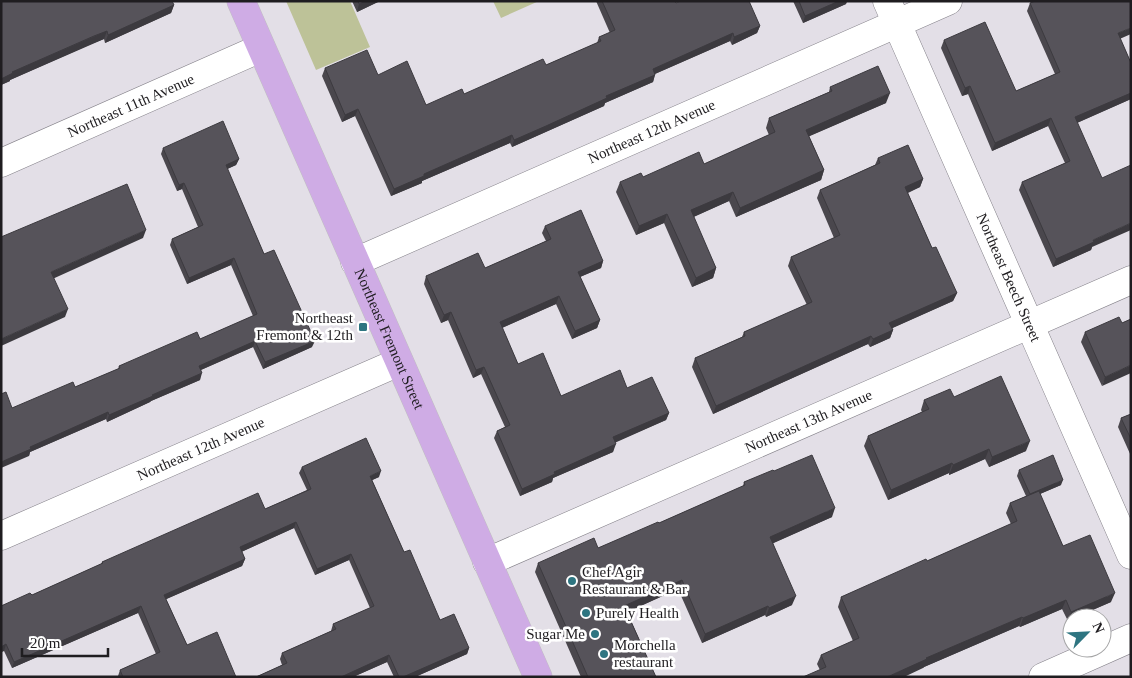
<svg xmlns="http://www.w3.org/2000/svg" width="1132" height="678" font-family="Georgia,serif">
<rect width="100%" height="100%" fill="#e3dfe7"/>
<!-- green -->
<path fill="#bdc298" d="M286 1H350L370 47 316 70Z
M493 1H539L501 18Z"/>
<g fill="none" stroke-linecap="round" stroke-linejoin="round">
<defs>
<g id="minor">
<path id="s1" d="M887 1 1131 555"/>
<path id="s2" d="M1 163 261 48"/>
<path id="s3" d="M355 262 948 1"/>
<path id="s4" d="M1 536 399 362"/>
<path id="s5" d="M487 562 1131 280"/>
<path d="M1043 677 1131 638"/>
</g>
<g id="major">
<path id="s6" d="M241 1 538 677"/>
</g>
</defs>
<!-- minor casing -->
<use href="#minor" stroke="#848189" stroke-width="29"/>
<!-- major casing -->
<use href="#major" stroke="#c0c0c1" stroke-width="29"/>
<!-- minor -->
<use href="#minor" stroke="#fff" stroke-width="28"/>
<!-- major -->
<use href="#major" stroke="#cface5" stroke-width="28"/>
</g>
<!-- wall -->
<path fill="#4a474d" d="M1 1 174 5 171 13 105 43 104 39 91 44 10 80V81L1 85Z
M352 1H380L357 12Z
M596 1H675L676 3 760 26 757 33 732 45 730 41 655 74 653 82 605 103 604 106 512 147 510 143 422 181V183L391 196 355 116 342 122 322 76 325 68 378 75 426 105 464 94 546 65 597 43 599 37 610 33Z
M793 1H847L846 4 803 23Z
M1030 3 1120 39 1131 63V99L1077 123 1092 247 1091 250 1053 267 1019 190 1022 182 1065 163 1048 126 992 151 968 94 962 96 941 48 944 40 1016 91 1055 74 1027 11Z
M830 87 886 103 809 136 824 170 821 180 736 217 729 201 693 217 716 268 713 278 692 287 664 223 636 235 616 192 620 182 643 177 704 164 769 135 766 128 769 118 829 92Z
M163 148 239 159 236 165 227 169 264 254 312 347 263 369 253 347 201 370 200 380 151 401 150 402 107 422 106 419 30 452 29 456 12 408 75 387 118 369 119 366 200 339 253 316 231 265 187 284 170 245 172 239 198 227 182 189 177 191 161 154Z
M878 158 923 179 920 187 908 193 932 248 957 293 953 301 892 328 893 330 890 338 870 347 868 344 713 414 692 367 695 358 742 337 744 332 807 305 788 266 791 257 834 238 817 198 820 190 875 165Z
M545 226 603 261 601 268 580 277 600 320 597 328 572 339 556 304 502 328 518 364 561 396 627 388 669 413 666 420 615 442 613 452 553 478 552 482 520 496 494 438 497 431 505 427 481 374 473 378 448 320 441 323 424 284 426 276 485 268 546 241 542 233Z
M1131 319 1102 386 1081 342 1085 332 1122 323Z
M954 397 1026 451 989 467 985 459 949 475V473L888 500 864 446 868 436 922 412 921 410 924 400Z
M1131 414V456L1118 427 1121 418Z
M302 467 379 477 372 480 404 552 440 620 469 648 467 654 415 677H394L387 662 353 677H256L282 665 280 659 282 653 331 631 333 624 370 608 349 560 315 575 294 528 241 552 245 559 242 566 166 599 187 645 236 677H118V676L120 670 156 654 138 613 12 668 4 651 1 652V606L32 595 101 564 102 562 265 509 307 490 299 473Z
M1019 470 1061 485 1040 494 1063 546 1111 602 1074 618H1072V619L1068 621 1062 609 1020 627 1019 626 924 667 923 668 820 670 817 664 821 655 853 641 838 607 841 597 927 561 1011 524 1006 513 1010 503 1026 496 1017 476Z
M774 471 832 517 773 543 792 605 766 617 765 615 702 643 678 589 627 612 656 677H581L535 572 538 563 598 548 659 523 743 486 744 482Z"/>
<!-- shaded-wall -->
<path fill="#3c3a3f" d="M366 1H380L357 12 359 4Z
M839 1H847L846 4 803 23 805 16Z
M174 5 171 13 105 43 108 35Z
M760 26 757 33 732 45 734 37Z
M1131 28V34L1115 41 1118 33Z
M107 31 104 39 10 80V81L1 85V79L12 72Z
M733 33 730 41 650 76 653 69Z
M655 75 653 82 605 103 604 106 512 147 514 140 606 96Z
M970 86 968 94 962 96 965 88Z
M890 93 886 103 803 139 806 130Z
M1131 93V99L1072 125 1075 117Z
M358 109 355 116 342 122 345 115Z
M1051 118 1048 126 992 151 995 143Z
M512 135 510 143 422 181V183L391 196 394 189 424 174Z
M239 159 236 165 223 171 226 165Z
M824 170 821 180 736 217 740 208Z
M923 179 920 187 902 195 905 187Z
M184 183 182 189 177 191 179 185Z
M733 192 729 201 687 220 691 210Z
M667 214 664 223 636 235 639 226Z
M1131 223V230L1092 247 1091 250 1053 267 1056 259 1093 240Z
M146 230 143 238 48 281 51 272Z
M234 258 231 265 187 284 189 278Z
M603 261 601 268 575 279 578 272Z
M716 268 713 278 692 287 696 278Z
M957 293 953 301 886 331 889 323Z
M559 296 556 304 497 330 500 322Z
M68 309 65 317 1 346V339Z
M451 312 448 320 441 323 444 315Z
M600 320 597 328 572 339 575 331Z
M893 330 890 338 870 347 873 339Z
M871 336 868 344 713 414 716 406Z
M255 341 253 347 196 372 199 366Z
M315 341 312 347 263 369 265 362Z
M1131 365V373L1102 386 1105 377Z
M484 367 481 374 473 378 476 370Z
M202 373 200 380 151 401 150 402 107 422 109 415 152 395Z
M108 412 106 419 30 452 29 456 1 468V462L30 447Z
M669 413 666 420 610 445 613 437Z
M1030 441 1026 451 989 467 992 457Z
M616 444 613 452 553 478 552 482 520 496 522 489 554 472Z
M989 449 985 459 949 475 953 465Z
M952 463 949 473 888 500 891 490Z
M381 471 379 477 368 482 370 476Z
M1063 480 1061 485 1028 499 1030 494Z
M835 508 832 517 767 546 770 537Z
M296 522 294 528 237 554 240 547Z
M351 554 349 560 315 575 317 569Z
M245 559 242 566 162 601 164 595Z
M682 580 678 589 621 615 624 606Z
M1115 593 1111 602 1074 618H1072V619L1068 621 1071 612Z
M796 596 792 605 766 617 769 608Z
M1066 600 1062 609 1020 627 1023 618Z
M141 606 138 613 12 668 14 662Z
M768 606 765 615 702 643 705 634Z
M1022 617 1019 626 924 667 923 668 904 677H887L926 658Z
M6 644 4 651 1 652V647Z
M469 648 467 654 415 677H403Z
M389 655 387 662 353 677H341Z"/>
<!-- building -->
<path fill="#56535a" stroke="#3c3a3f" d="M1 1H172L174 5 108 35 107 31 94 36 12 72 13 73 1 79Z
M358 1H366L359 4Z
M602 1H675L676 3 680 1H749L760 26 734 37 733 33 653 69 655 75 606 96 607 98 546 126 514 140 512 135 424 174V176L394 189 358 109 345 115 325 68 367 50 378 75 407 61 426 105 462 89 464 94 543 59 546 65 601 41 599 37 615 30Z
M799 1H839L805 16Z
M1035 1H1131V28L1118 33 1131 63V93L1075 117 1102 178 1131 165V223L1093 240 1094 242 1056 259 1022 182 1070 161 1051 118 995 143 970 86 965 88 944 40 985 22 1016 91 1060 72 1030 3Z
M878 66 890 93 806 130 824 170 740 208 733 192 691 210 716 268 696 278 667 214 639 226 620 182 641 173 643 177 699 152 704 164 775 132 769 118 832 91 830 87Z
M223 121 239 159 226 165 264 254 274 250 315 341 265 362 255 341 199 366 202 373 152 395 153 396 109 415 108 412 30 447 31 449 1 462V394L6 392 12 408 73 382 75 387 120 368 119 366 197 332 200 339 257 314 234 258 189 278 172 239 203 225 184 183 179 185 163 148Z
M908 145 923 179 905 187 932 248 936 247 957 293 889 323 893 330 873 339 871 336 716 406 695 358 745 336 744 332 812 302 791 257 840 235 820 190 880 163 878 158Z
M127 184 146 230 51 272 68 309 1 339V237Z
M581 210 603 261 578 272 600 320 575 331 559 296 500 322 518 364 543 353 561 396 620 370 627 388 652 377 669 413 613 437 616 444 554 472 555 474 522 489 497 431 510 425 484 367 476 370 451 312 444 315 426 276 478 253 485 268 551 239 545 226Z
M1119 317 1122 323 1131 319V365L1105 377 1085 332Z
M1001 376 1030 441 992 457 989 449 953 465 952 463 891 490 868 436 929 409 924 400 950 389 954 397Z
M1131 414V439L1121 418Z
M366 438 381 471 370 476 404 552 410 550 440 620 454 614 469 648 403 677H399L389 655 341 677H256L287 663 282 653 336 629 333 624 374 606 351 554 317 569 296 522 240 547 245 559 164 595 187 645 217 632 236 677H123L120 670 160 652 141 606 14 662 6 644 1 647V606L30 593 32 595 103 563 102 562 258 493 265 509 311 489 302 467Z
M812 455 835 508 770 537 796 596 769 608 768 606 705 634 682 580 624 606 656 677H588L538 563 594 538 598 548 658 522 659 523 745 485 744 482 773 470 774 471Z
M1053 455 1063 480 1030 494 1019 470Z
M1039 491 1063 546 1090 535 1115 593 1071 612 1066 600 1023 618 1022 617 926 658 927 659 887 677H803L826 667 821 655 859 638 841 597 926 559 927 561 1017 521 1010 503Z"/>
<!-- markers -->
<g fill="#2e7581" stroke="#fff" stroke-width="2">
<rect x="358" y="322" width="10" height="10" rx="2.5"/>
<circle cx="572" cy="581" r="5"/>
<circle cx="586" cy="613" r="5"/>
<circle cx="595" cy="634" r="5"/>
<circle cx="604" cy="654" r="5"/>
</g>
<g text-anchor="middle" stroke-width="5" stroke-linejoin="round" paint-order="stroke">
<!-- street labels -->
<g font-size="15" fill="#1f1d20" stroke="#fff">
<text dy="5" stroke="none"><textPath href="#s2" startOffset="142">Northeast 11th Avenue</textPath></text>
<text dy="5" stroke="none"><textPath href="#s3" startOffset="324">Northeast 12th Avenue</textPath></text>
<text dy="5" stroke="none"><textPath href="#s1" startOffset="302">Northeast Beech Street</textPath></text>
<text dy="5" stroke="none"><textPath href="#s6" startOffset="369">Northeast Fremont Street</textPath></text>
<text dy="5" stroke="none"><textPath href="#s5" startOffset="351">Northeast 13th Avenue</textPath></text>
<text dy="5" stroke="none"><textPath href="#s4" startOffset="218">Northeast 12th Avenue</textPath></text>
</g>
<!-- poi labels -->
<g font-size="15" fill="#1f1d20" stroke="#fff" text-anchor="start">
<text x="353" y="323" text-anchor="end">Northeast<tspan x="353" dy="17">Fremont &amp; 12th</tspan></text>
<text x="582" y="577">Chef Agir<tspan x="582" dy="17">Restaurant &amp; Bar</tspan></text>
<text x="596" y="618">Purely Health</text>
<text x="585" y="639" text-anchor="end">Sugar Me</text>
<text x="614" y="650">Morchella<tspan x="614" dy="17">restaurant</tspan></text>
</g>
</g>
<!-- border -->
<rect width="1132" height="678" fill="none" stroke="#1f1d20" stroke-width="5"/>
<!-- north arrow -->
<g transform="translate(1087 633) rotate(66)"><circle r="24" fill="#ffffff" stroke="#a5a5a6"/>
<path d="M0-4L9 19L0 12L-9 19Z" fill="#2e7581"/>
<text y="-8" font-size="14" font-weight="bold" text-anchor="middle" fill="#1f1d20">N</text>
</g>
<!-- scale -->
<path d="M22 648v8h86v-8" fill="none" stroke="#1f1d20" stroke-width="2.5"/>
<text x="30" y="648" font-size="15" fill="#1f1d20" stroke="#ffffff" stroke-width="4" paint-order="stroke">20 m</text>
</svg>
